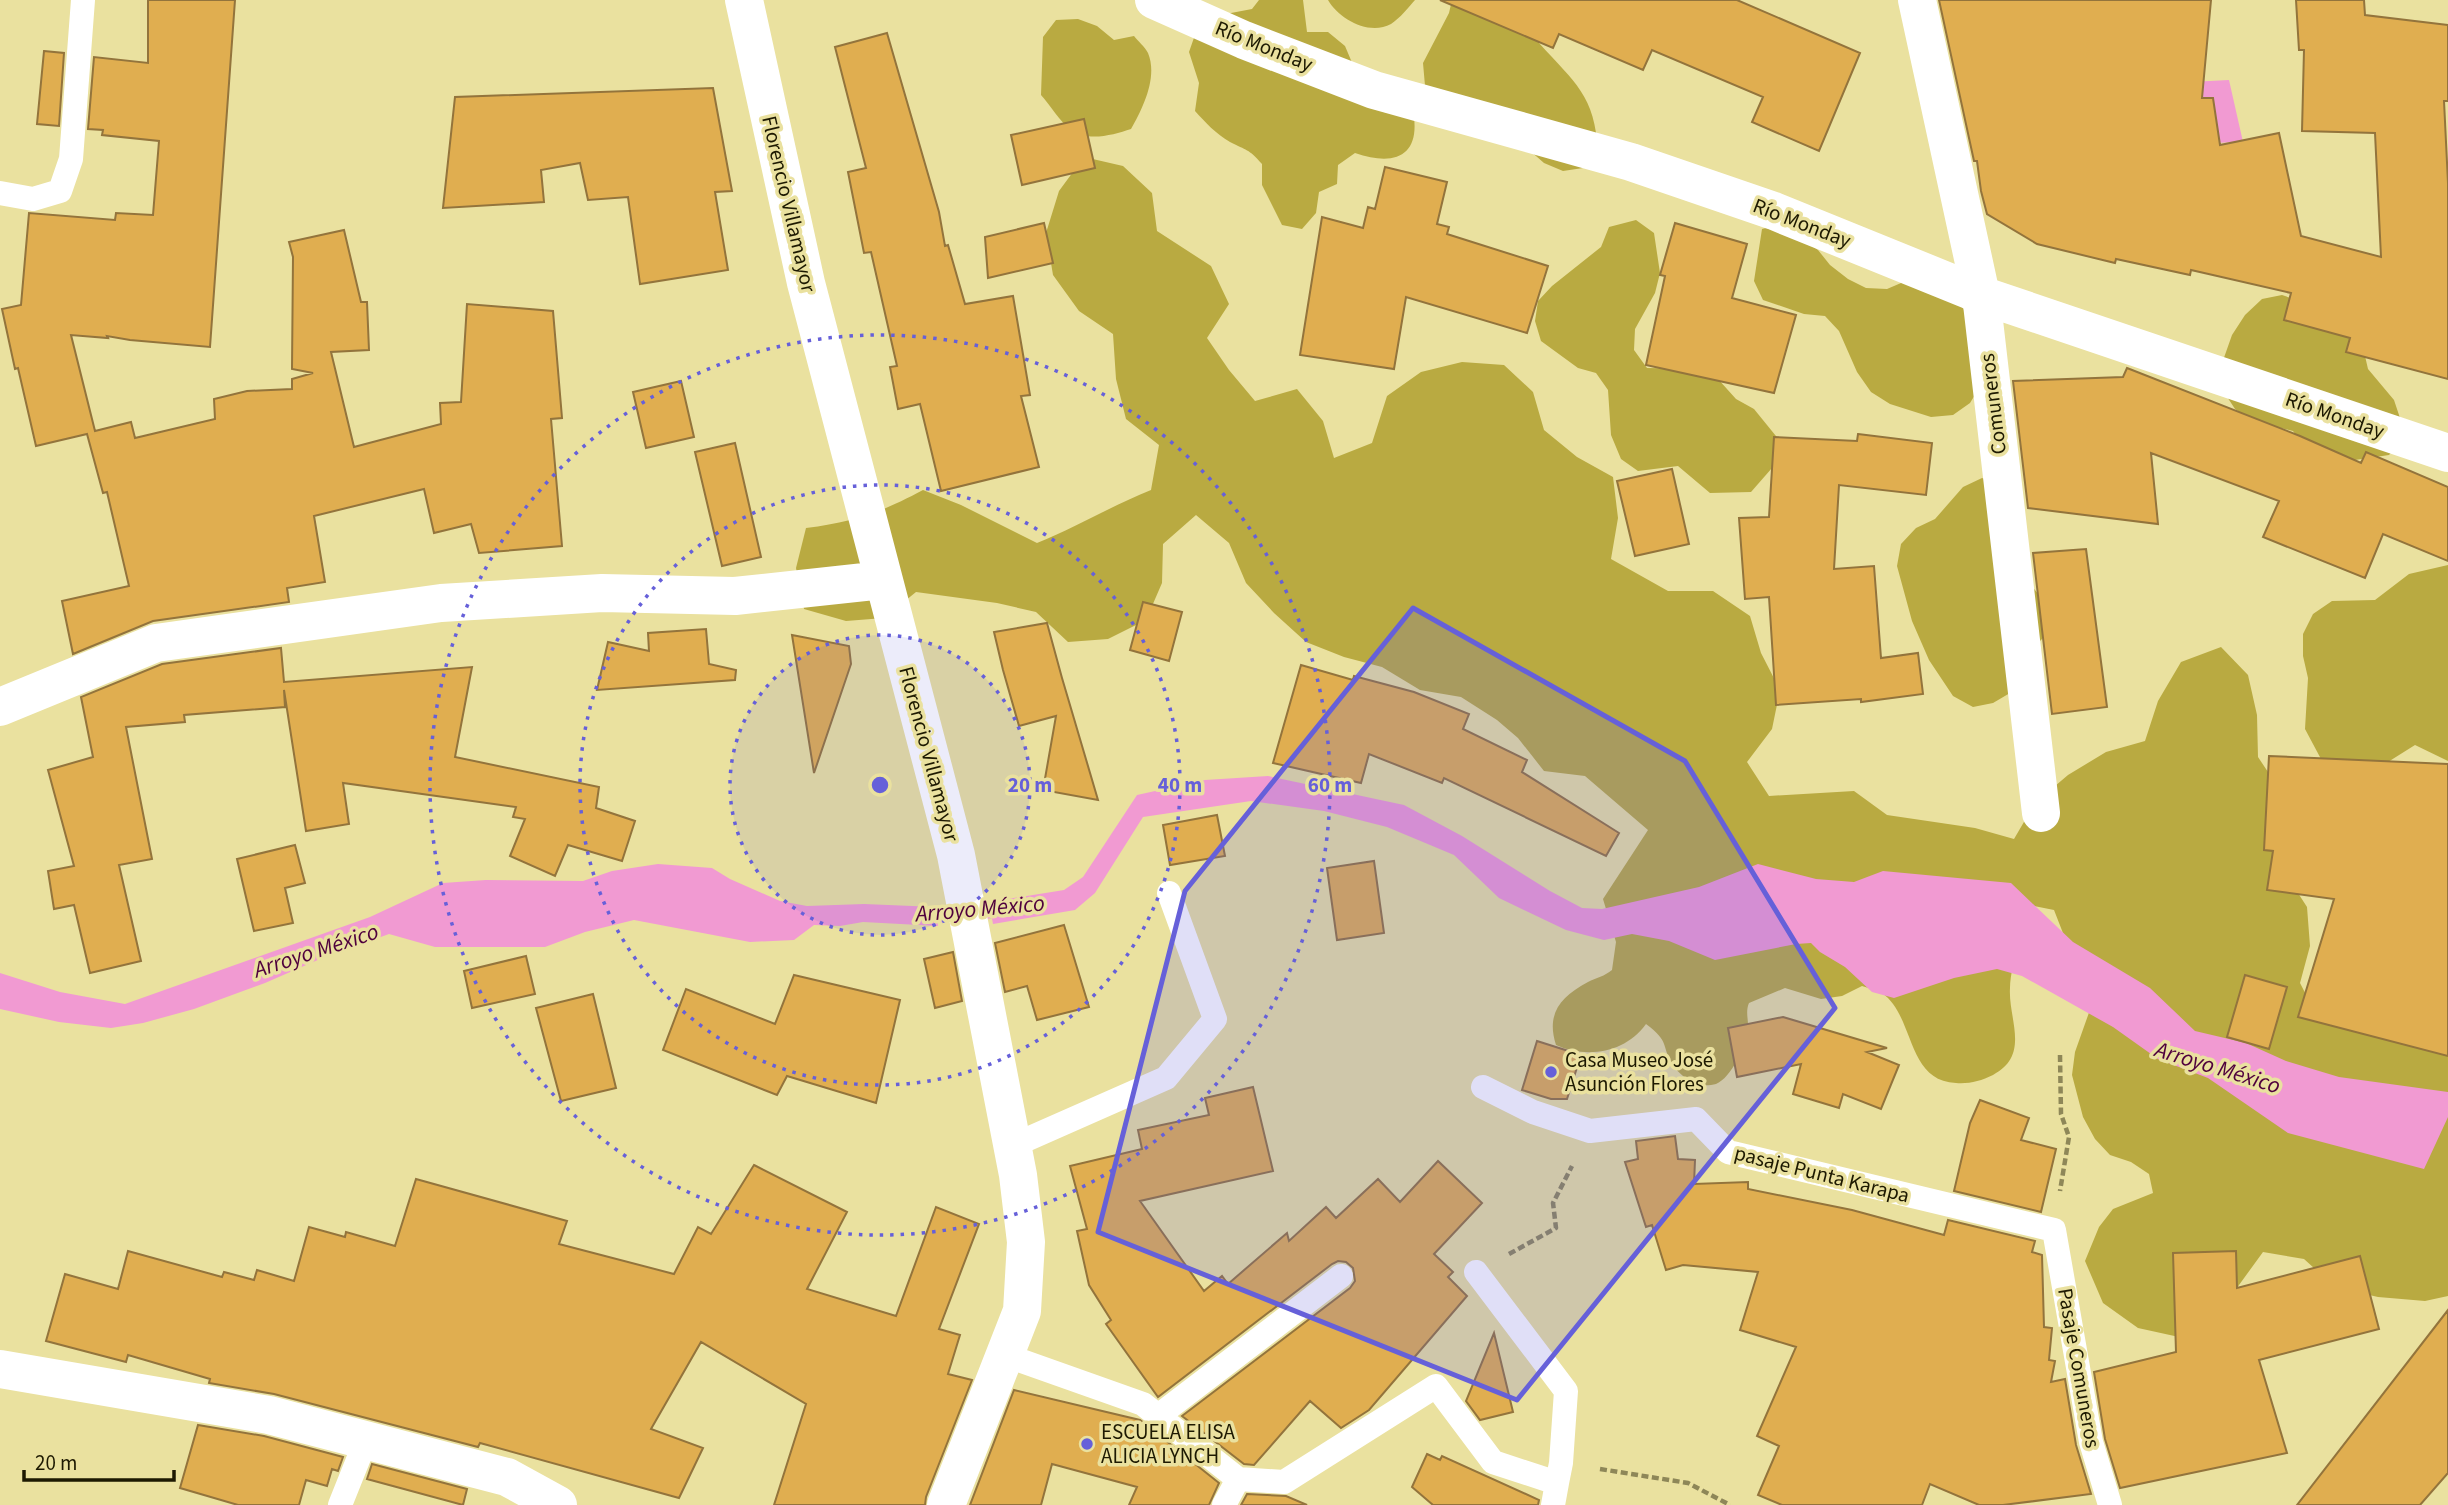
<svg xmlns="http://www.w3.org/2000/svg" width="2448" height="1505" font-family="'Source Sans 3',sans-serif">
<rect width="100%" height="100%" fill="#eae19f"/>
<!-- forest -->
<path fill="#b9aa41" d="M1259 0H1303L1307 32H1328L1345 46 1353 65 1412 106C1423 154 1398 168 1355 153L1338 165 1337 184 1319 192 1316 213 1302 229 1282 225 1262 185V164C1248 148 1247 151 1230 142 1216 134 1205 122 1195 111L1199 83 1189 52 1196 32 1210 17 1252 9Z
M1328 0H1415C1408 8 1400 18 1391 24 1369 36 1339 19 1328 0Z
M1452 0 1540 23 1539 43C1575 83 1595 95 1598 152L1583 168 1563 171 1544 163 1528 149 1426 97 1423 63 1449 13Z
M1078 19 1097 26 1114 40 1134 36C1138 41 1145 47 1148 53 1158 77 1143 108 1131 129 1113 135 1088 142 1071 130 1060 122 1050 105 1041 95L1043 37 1056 20Z
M1084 157 1123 166 1152 193 1157 231 1211 266 1229 304 1207 338 1229 370 1255 401 1297 389 1323 421 1334 458 1372 443 1387 396 1421 372 1462 362 1504 365 1533 392 1544 430 1577 457 1613 477 1618 518 1611 559 1668 591H1713L1750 616 1761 653 1780 690 1772 729 1747 762 1769 796 1854 791 1887 815 1975 828 2014 839 2035 803 2068 775 2106 752 2145 741 2158 701 2181 662 2221 647 2248 675 2257 715 2258 757 2280 790 2285 873 2307 907 2310 946 2300 983 2318 1018H2448V1296L2425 1301 2378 1297 2335 1287 2304 1259 2263 1252 2239 1285 2219 1322 2179 1337 2138 1328 2103 1303 2085 1261 2099 1227 2113 1209 2153 1193 2149 1174 2131 1162 2110 1155 2095 1139 2083 1117 2072 1075 2075 1052 2097 990 2070 951 2054 910 2034 906C2024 930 2011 961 2010 988 2008 1019 2031 1055 1993 1075 1981 1081 1969 1084 1956 1083 1906 1081 1915 1016 1882 993 1877 990 1868 988 1862 986L1842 996 1821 999 1785 988 1749 1003C1745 1012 1749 1021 1748 1031 1746 1046 1731 1078 1716 1084 1710 1086 1701 1085 1694 1085 1687 1079 1678 1073 1673 1065 1660 1044 1671 1043 1646 1024 1625 1053 1587 1059 1556 1045 1546 1014 1560 997 1588 982 1596 978 1605 976 1612 970L1616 942 1603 899 1648 830 1585 776 1544 771 1518 738 1497 720 1461 697 1420 690 1382 667 1344 657 1306 642 1274 613 1246 583 1229 543 1196 515 1163 544 1162 583 1146 620 1108 639 1068 642 1036 612 997 603 916 592 884 618 846 621 804 609 796 568 806 528C854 522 880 513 923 490L961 505 1037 543C1077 527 1111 506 1151 490L1159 445 1126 419 1116 379 1113 334 1079 311 1053 275 1046 233 1059 191Z
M1636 220 1654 233 1660 273 1655 293 1635 329 1634 350 1647 368 1709 369 1736 399 1754 409 1780 441 1779 460 1751 492 1710 493 1678 466 1638 471 1621 459 1611 435 1608 390 1596 373 1578 368 1541 341 1535 321 1538 301 1552 286 1601 247 1609 227Z
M1781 224 1818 250 1830 265 1848 279 1866 288 1887 289 1908 280 1959 303 1973 322 1981 385 1970 403 1953 415 1931 417 1890 404 1871 392 1857 372 1839 331 1825 316 1804 314 1763 300 1754 281 1762 229Z
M2282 295 2302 302 2359 330 2368 369 2394 400 2400 418 2403 439 2389 455 2348 461 2306 449 2293 431 2252 421 2235 409 2222 389 2220 369 2232 335 2245 315 2262 299Z
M1982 478 2001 484 2012 561 2039 595 2044 617 2042 639 2026 655 2010 693 1993 703 1973 707 1953 696 1929 660 1912 621 1897 566 1901 544 1916 528 1935 519 1963 487Z
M2448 565V761L2415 745 2380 767 2321 759 2305 729 2308 678 2303 656V634L2313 614 2332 601 2375 600 2409 574Z"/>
<!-- water -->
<path fill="#f19ad2" d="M2229 80 2243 142 2145 145 2132 85Z
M1268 776 1404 805 1462 836 1550 891 1582 908 1602 909 1699 887 1758 864 1816 879 1854 882 1883 871 2011 883 2073 942 2150 988 2195 1031 2246 1043 2286 1061 2339 1077 2448 1092V1117L2424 1169 2288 1133 2208 1078 2158 1059 2113 1027 2022 976 1997 969 1954 978 1894 998 1872 992 1845 967 1820 952 1811 943 1796 944 1715 960 1669 941 1632 934 1604 940 1566 930 1499 898 1454 855 1387 827 1324 811 1251 801 1143 817 1095 893 1075 910 993 924 989 902 1064 890 1083 877 1137 795 1205 780Z
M658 864 712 868 730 879 780 901 807 906 864 904 937 907 938 926 863 922 840 926 814 925 794 940 750 942 634 920 585 932 545 947H435L389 934 320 959 265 983 194 1009 143 1023 111 1028 59 1022 0 1009V973L60 992 125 1004 370 917 443 883 486 880 583 881 612 871Z"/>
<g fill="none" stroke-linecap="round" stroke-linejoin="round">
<!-- stream -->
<path stroke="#f19ad2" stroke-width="16" d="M917 916 1010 909"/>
</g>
<!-- building -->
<path fill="#e0ae50" stroke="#93743c" stroke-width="2" d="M148 0H235L210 347 130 340 107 336 108 338 71 335 95 431 131 422 135 438 215 419 214 399 247 391 292 389V379L313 373 292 369 293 257 289 242 344 230 361 302H367L369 350 331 352 354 447 441 424 440 403 461 402 467 304 553 311 562 418 551 419 562 546 479 553 471 524 434 533 424 489 314 516 325 582 287 588 289 602 153 621 73 654 62 601 129 586 107 492 103 493 87 434 36 446 18 368 15 369 2 309 21 305 29 213 115 220 116 213 153 215 159 141 102 135 103 130 88 129 94 57 148 63Z
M1440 0H1737L1860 53 1819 151 1752 122 1763 97 1652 50 1643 70 1559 34 1553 48Z
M1939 0H2211L2202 98H2213L2220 145 2279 133 2301 236 2381 257 2375 133 2302 131 2304 50H2299L2296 0H2364L2365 15 2448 25V101H2444L2448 183V379L2346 352 2350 338 2284 320 2291 293 2191 270 2190 275 2116 259 2115 263 2037 244 1987 214 1981 191 1977 161H1974Z
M887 33 939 212 945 246 948 245 965 304 1013 296 1030 395 1021 396 1039 467 941 491 920 404 898 409 890 367 897 366 871 252 864 253 848 172 866 168 835 47Z
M44 51 64 53 59 126 37 124Z
M713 88 732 191 715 192 728 270 640 284 628 197 588 200 580 163 541 170 544 202 443 208 455 97Z
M1084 119 1095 168 1022 185 1011 135Z
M1385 167 1447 182 1437 224 1449 227 1447 234 1548 266 1527 333 1406 297 1394 369 1300 355 1322 217 1363 228 1368 207 1375 209Z
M1044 223 1053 263 988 278 985 237Z
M1675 223 1747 244 1732 298 1796 315 1774 393 1646 365 1665 276 1660 275Z
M2127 368 2300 436 2361 463 2366 452 2448 487V561L2383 534 2365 578 2263 537 2279 501 2151 453 2158 524 2028 508 2013 381 2123 377Z
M681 381 694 437 646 448 633 392Z
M1858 434 1932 443 1926 495 1839 485 1834 569 1874 566 1881 658 1918 653 1923 694 1861 702V699L1776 705 1769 597 1745 599 1739 518 1769 517 1774 437 1857 441Z
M735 443 761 557 722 566 695 452Z
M1672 469 1689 544 1635 556 1617 481Z
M2086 549 2107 707 2052 714 2033 553Z
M1143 602 1182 612 1169 661 1130 650Z
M1047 623 1062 678 1098 800 1043 790 1056 716 1019 726 1003 670 994 632Z
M706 629 709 664 736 670 735 680 597 690 608 642 649 651 648 633Z
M792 635 849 646 851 664 814 773Z
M281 648 284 682 472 667 455 757 599 787 596 808 635 821 622 861 568 845 555 876 510 856 525 819 513 817 516 807 343 783 349 824 306 831 284 690 285 707 184 715 185 722 126 727 152 859 119 865 141 961 90 973 74 905 54 909 48 871 74 866 48 770 93 757 81 697 162 664Z
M1301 665 1353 680 1354 676 1414 692 1469 714 1463 729 1527 760 1522 772 1619 833 1606 856 1444 778 1442 783 1369 754 1361 783 1273 763Z
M2269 756 2448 764V1056L2298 1017 2334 899 2267 890 2273 851 2264 850Z
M1217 815 1225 856 1170 865 1163 825Z
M295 845 305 883 285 888 293 923 254 931 237 859Z
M1374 861 1384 933 1337 940 1327 868Z
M1064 925 1089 1007 1037 1020 1027 986 1005 992 995 943Z
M953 952 962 1001 935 1008 924 959Z
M526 956 535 994 472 1008 464 971Z
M794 975 900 1000 876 1103 787 1076 777 1095 663 1050 686 989 775 1024Z
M2245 975 2287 987 2269 1049 2227 1037Z
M593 994 616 1088 561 1101 536 1008Z
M1783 1017 1887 1048 1867 1052 1899 1065 1881 1109 1843 1094 1839 1108 1793 1094 1801 1064 1737 1077 1728 1028Z
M1537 1041 1581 1055 1567 1099H1551L1522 1090Z
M1253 1087 1273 1171 1140 1201 1204 1291 1222 1276 1228 1284 1287 1233 1289 1241 1326 1207 1336 1218 1378 1179 1400 1202 1438 1161 1482 1203 1434 1254 1453 1272 1448 1277 1467 1296 1369 1410 1341 1428 1310 1401 1254 1465 1244 1464 1182 1416 1350 1288 1355 1281 1353 1268 1346 1262 1338 1261 1332 1264 1158 1397 1106 1324 1111 1320 1089 1285 1077 1231 1087 1229 1070 1166 1142 1149 1138 1130 1209 1115 1205 1098Z
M1980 1100 2029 1118 2021 1140 2056 1149 2041 1212 1954 1191 1970 1123Z
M1675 1136 1678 1159 1695 1160 1694 1184 1748 1182V1189L1852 1210 1944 1235 1948 1220 2035 1241 2032 1252 2042 1255 2044 1327 2052 1328 2049 1360 2055 1361 2051 1382 2065 1379 2076 1445 2091 1494 2003 1505H1979L1930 1484 1922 1505H1782L1758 1495 1779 1446 1757 1436 1796 1347 1740 1330 1758 1272 1683 1265 1666 1270 1652 1225 1646 1227 1625 1162 1638 1159 1636 1141Z
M754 1165 847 1212 807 1289 896 1316 936 1207 979 1224 939 1329 960 1335 948 1374 972 1380 926 1497 925 1505H774L806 1404 701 1342 651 1429 703 1448 679 1498 480 1443 478 1447 274 1394 209 1383 210 1379 128 1355 126 1362 46 1341 65 1274 118 1289 128 1251 222 1277 224 1272 254 1280 257 1270 294 1281 309 1227 345 1237 346 1232 395 1246 416 1179 567 1221 559 1244 674 1274 698 1227 711 1234Z
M2236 1251 2237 1288 2360 1256 2379 1329 2259 1360 2287 1453 2120 1488 2105 1439 2094 1372 2176 1352 2173 1253Z
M2448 1310V1473L2420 1505H2297Z
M1494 1333 1513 1412 1480 1420 1466 1401Z
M1014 1390 1140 1420 1219 1483 1209 1505H1129L1137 1487 1052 1464 1041 1505H970Z
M198 1425 264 1436 343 1457 338 1471 332 1469 327 1486 306 1480 299 1505H238L180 1488Z
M1427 1454 1440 1460 1442 1456 1539 1500 1538 1505H1433L1412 1487Z
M372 1464 467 1489 463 1505 367 1479Z
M1247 1494 1286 1496 1307 1505H1241Z"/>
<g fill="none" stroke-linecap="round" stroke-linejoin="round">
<!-- path -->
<path stroke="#8e8758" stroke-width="4.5" stroke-dasharray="7 3.5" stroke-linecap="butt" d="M2060 1055 2061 1114 2069 1137 2060 1191
M1509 1254 1556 1228 1553 1203 1572 1166
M1600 1469 1688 1483 1730 1505"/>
<!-- lane -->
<path stroke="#fff" stroke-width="24" d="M0 193 33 199 60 191 71 159 83 0
M1483 1087 1533 1112 1590 1131 1696 1119 1728 1152 2054 1230 2091 1442 2110 1505
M1012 1146 1166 1078 1215 1019 1169 893
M1476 1272 1566 1391 1561 1463 1557 1483
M1005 1355 1143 1404 1238 1479 1284 1482 1436 1386 1493 1462 1557 1483 1553 1505
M1158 1416 1341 1276
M340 1505 366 1440
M1224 1505 1238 1479"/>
<!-- street -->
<path stroke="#fff" stroke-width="38" d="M744 0 806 283 956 855 1018 1175 1026 1242 1022 1311 946 1505
M1154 0 1244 40 1374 90 1631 162 1774 211 1981 295 2448 453
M1917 0 1981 295 2041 813
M0 707 156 643 441 603 602 593 735 596 883 580
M0 1369 269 1415 507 1477 558 1505"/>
</g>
<!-- marked area -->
<path fill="#6660d9" fill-opacity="0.2" stroke="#6660d9" stroke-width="5" stroke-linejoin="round" d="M1413 608 1685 761 1835 1008 1517 1400 1098 1232 1185 891Z"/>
<!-- distance rings -->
<circle cx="880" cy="785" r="150" fill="#6660d9" fill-opacity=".12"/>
<g fill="none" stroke="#6660d9" stroke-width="3.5" stroke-dasharray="3.5 7">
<circle cx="880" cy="785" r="150"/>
<circle cx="880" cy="785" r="300"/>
<circle cx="880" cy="785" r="450"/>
</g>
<!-- markers -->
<g fill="#6660d9" stroke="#eae19f" stroke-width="2.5">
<circle cx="1551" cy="1072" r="7"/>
<circle cx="1087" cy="1444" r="7"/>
</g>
<g text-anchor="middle" stroke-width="7" stroke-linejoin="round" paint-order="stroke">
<!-- street labels -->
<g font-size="21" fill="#1d1901" stroke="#eae19f">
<text transform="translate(1264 46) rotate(22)" y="7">Río Monday</text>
<text transform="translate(789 204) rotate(77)" y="7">Florencio Villamayor</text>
<text transform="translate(1802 223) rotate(21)" y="7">Río Monday</text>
<text transform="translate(1993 404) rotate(-97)" y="7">Comuneros</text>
<text transform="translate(2335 415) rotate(19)" y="7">Río Monday</text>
<text transform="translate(929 754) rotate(75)" y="7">Florencio Villamayor</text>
<text transform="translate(1822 1174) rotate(14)" y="7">pasaje Punta Karapa</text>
<text transform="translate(2079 1368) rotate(80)" y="7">Pasaje Comuneros</text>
</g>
<!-- poi labels -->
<g font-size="21" fill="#1d1901" stroke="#eae19f" text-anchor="start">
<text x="1565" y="1067">Casa Museo José<tspan x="1565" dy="24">Asunción Flores</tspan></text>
<text x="1101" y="1439">ESCUELA ELISA<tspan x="1101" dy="24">ALICIA LYNCH</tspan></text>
</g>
<!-- water labels -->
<g font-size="23" font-style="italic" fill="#4f013d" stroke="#eae19f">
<text transform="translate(980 908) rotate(-5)" y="8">Arroyo México</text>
<text transform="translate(316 950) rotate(-18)" y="8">Arroyo México</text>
<text transform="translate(2218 1067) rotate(17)" y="8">Arroyo México</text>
</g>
</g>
<circle cx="880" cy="785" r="10" fill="#6660d9" stroke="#eae19f" stroke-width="3.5"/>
<g font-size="21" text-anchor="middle" font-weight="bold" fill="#6660d9" stroke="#eae19f" stroke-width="7" stroke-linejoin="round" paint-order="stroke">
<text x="1030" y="792">20 m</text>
<text x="1180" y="792">40 m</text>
<text x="1330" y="792">60 m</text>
</g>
<!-- scale -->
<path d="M24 1470v10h150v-10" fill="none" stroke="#1d1901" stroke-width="3.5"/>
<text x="35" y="1470" font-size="21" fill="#1d1901" stroke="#eae19f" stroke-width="5" paint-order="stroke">20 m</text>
</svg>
